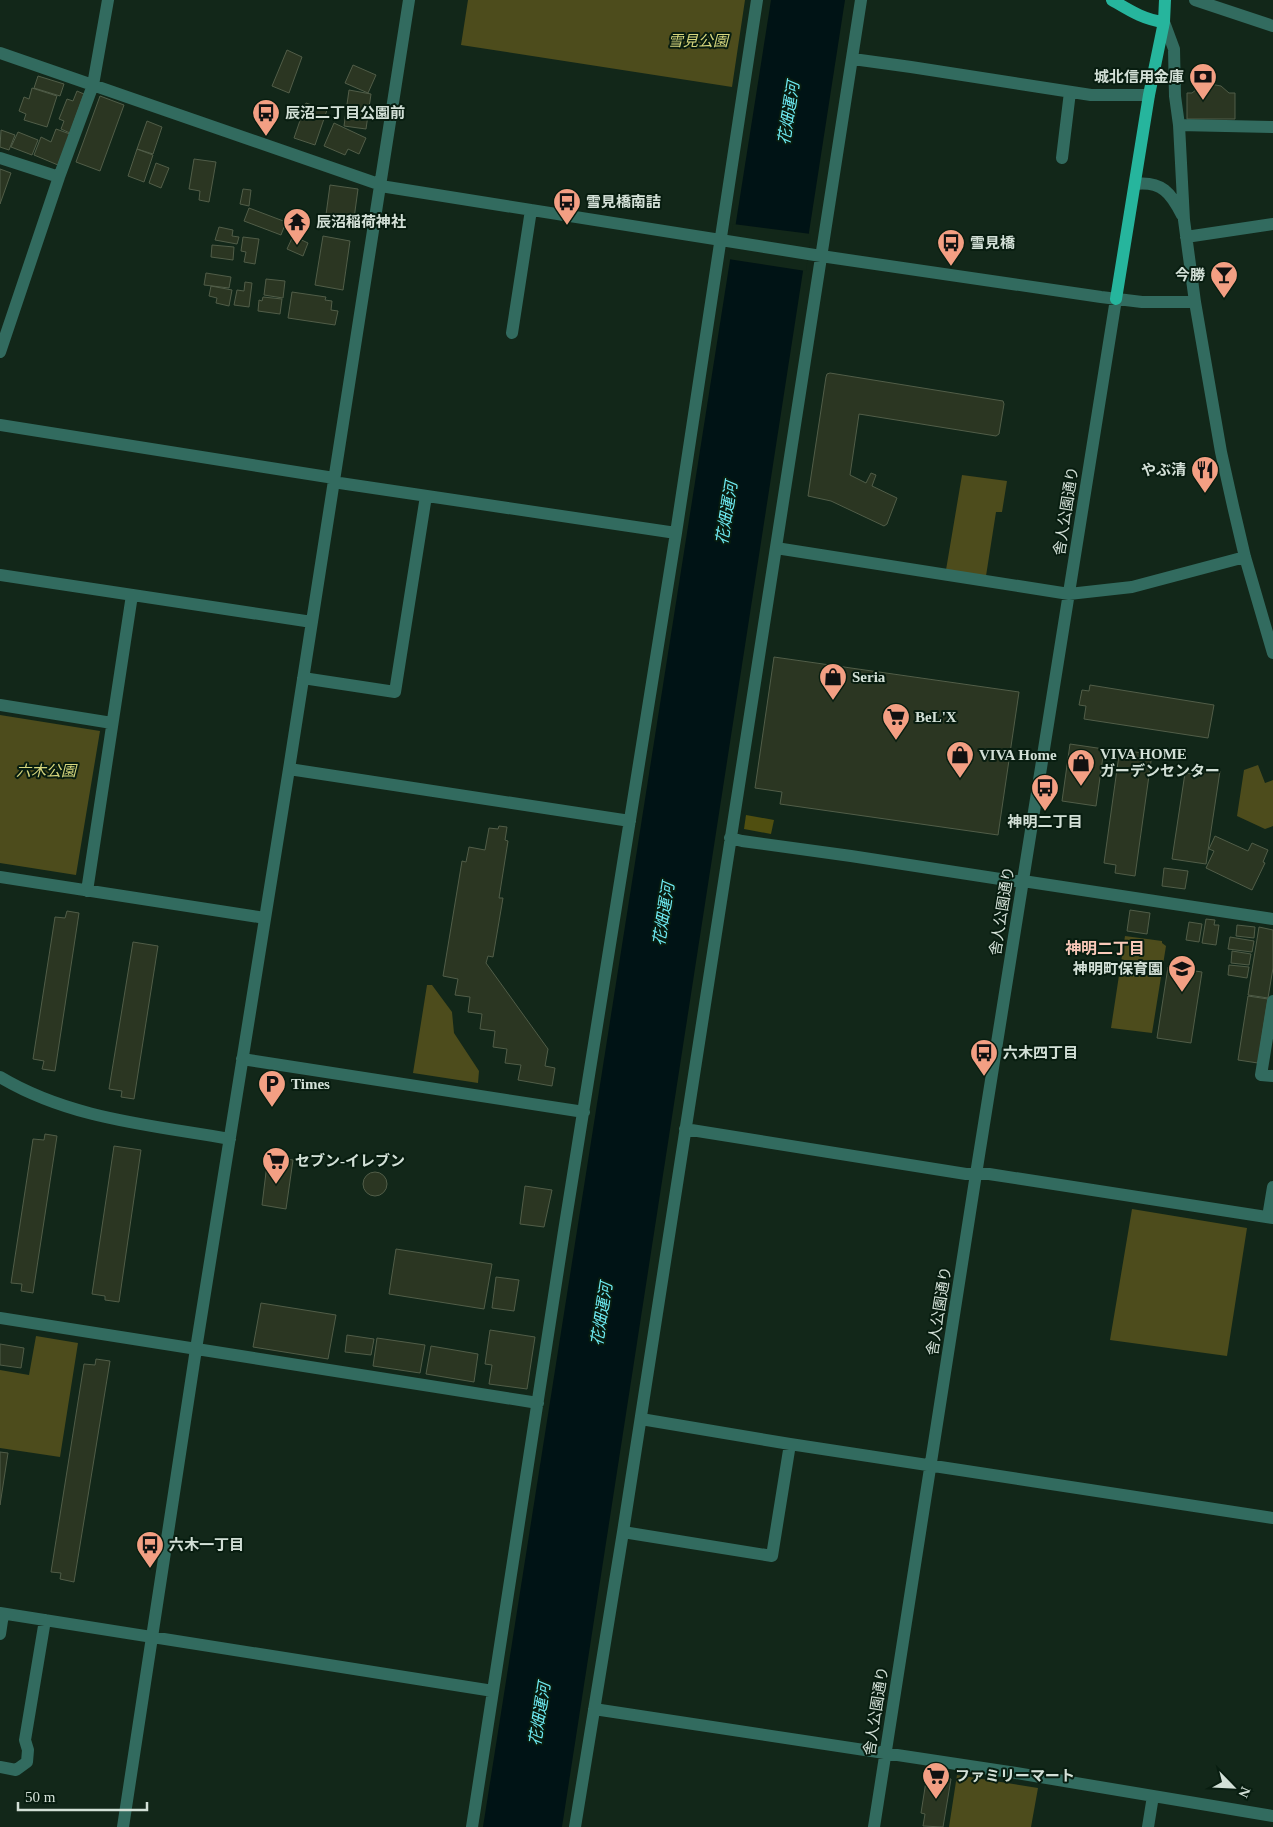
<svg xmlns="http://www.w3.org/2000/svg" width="1273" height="1827" font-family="'Times New Roman','Noto Sans JP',serif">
<rect width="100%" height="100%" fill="#122719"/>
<!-- green -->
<path fill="#4d4c1c" d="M468 0H745L732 87 461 45Z
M962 475 1007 481 1002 512H996L986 576 946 570Z
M0 715 100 731 76 875 0 863Z
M1258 765 1265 783 1273 780V826L1265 829 1237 816 1244 770Z
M1125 936 1162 941V943L1166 946 1152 1033 1111 1028Z
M427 985H432L452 1012 454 1033 479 1071 478 1083 413 1073Z
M1132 1209 1247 1228 1227 1356 1110 1340Z
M36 1336 78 1343 60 1457 0 1448V1370L29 1375Z
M957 1775 1038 1788 1031 1827H949Z"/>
<!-- forest -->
<path fill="#504f10" d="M746 815 774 820 771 834 744 829Z"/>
<!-- water -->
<path fill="#001315" d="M771 0H845L562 1827H483Z"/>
<!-- pier -->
<path fill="#122719" d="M733 224 811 234 806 271 728 259Z"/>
<!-- building -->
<path fill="#2b3622" stroke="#515d48" d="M287 50 302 57 289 93 272 86Z
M353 65 376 75 368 93 345 83Z
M38 76 64 84 60 96 34 88Z
M1210 84 1221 86 1229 93H1235V119H1187V93H1192L1201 86Z
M32 88 57 96 47 127 24 120 26 114 19 111 24 97 29 99Z
M349 90 371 94 366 129 344 126Z
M77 91 84 94 70 133 61 129 64 121 59 119 67 99 73 101Z
M100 96 124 105 100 171 76 162Z
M306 103 327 110 315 145 294 138Z
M147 121 162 127 153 154 137 149Z
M334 123 366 138 359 154 348 149 345 155 324 146Z
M56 129 70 134 58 165 34 155 41 137 51 142Z
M1 130 15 135 9 150 0 147Z
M18 132 38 140 32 155 11 147Z
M137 149 153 155 144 182 128 176Z
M194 159 216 162 209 202 199 200 200 191 189 189Z
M156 163 169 168 161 188 149 183Z
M0 169 11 173 0 204Z
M330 185 358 189 353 226 325 222Z
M243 189 251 190 249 206 240 204Z
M249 208 286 222 281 235 244 221Z
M219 227 233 230 232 236 239 237 237 244 215 240Z
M293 236 308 243 303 256 287 249Z
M323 236 350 241 343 290 315 285Z
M243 237 259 239 255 264 244 262 246 252 241 251Z
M212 245 234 247 233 260 211 257Z
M206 273 231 277 229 288 204 285Z
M266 279 285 281 283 298 264 295Z
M245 282 252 283 249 307 234 305 237 290 244 291Z
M211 286 232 290 229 306 216 303 217 298 209 296Z
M292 292 326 297 325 300 332 301 331 310 338 311 335 325 288 318Z
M263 297 282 299 280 314 258 311 259 300 262 301Z
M830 373 1003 401 1004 404 999 434 996 436 859 414 850 475 866 483 871 473 876 475 872 486 897 498 887 524 884 526 831 501 808 496 826 377 827 374Z
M774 657 1019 692 998 835 780 804 782 792 755 788Z
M1090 685 1214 705 1208 738 1084 719 1086 706 1079 705 1082 690 1089 691Z
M1070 744 1104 749 1096 806 1062 801Z
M1135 752 1152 754 1135 876 1115 873 1116 865 1104 863 1119 755 1135 757Z
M1200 769 1220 771 1206 864 1172 859 1185 773 1199 775Z
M499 826 507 827 505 840 508 841 499 898H503L493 957 488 956 486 963 548 1049 545 1066 555 1068 552 1086 518 1080 521 1065 505 1063 507 1049 493 1047 495 1031 480 1029 482 1014 468 1012 470 997 455 995 458 979 443 976 462 861 466 862 469 847 485 850 489 828 498 829Z
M1215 836 1248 851 1252 843 1268 850 1263 862 1265 863 1252 890 1206 868 1214 851 1209 849Z
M1164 868 1188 871 1185 889 1162 886Z
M1130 910 1150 913 1147 934 1127 931Z
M67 911 79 913 55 1071 42 1069 44 1061 33 1059 55 917 65 918Z
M1206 919 1215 920 1214 925H1219L1216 945 1202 943Z
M1189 922 1202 924 1199 942 1186 940Z
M1237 925 1255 927 1254 938 1236 936Z
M1259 927 1273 930V968L1268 998 1248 995Z
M1230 937 1254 941 1252 952 1228 949Z
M133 942 158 946 134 1099 121 1097 122 1091 109 1089Z
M1232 951 1251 954 1249 965 1231 963Z
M1229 965 1249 967 1247 978 1228 975Z
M1168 967 1202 972 1191 1043 1157 1038Z
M1248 996 1268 999 1258 1063 1238 1060Z
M45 1134 57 1136 33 1293 21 1291 22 1284 11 1283 33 1139 44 1140Z
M114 1146 141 1150 119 1302 105 1300V1296L92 1294Z
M268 1156 293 1160 286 1209 262 1205Z
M363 1184a12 12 0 1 1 24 0a12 12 0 1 1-24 0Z
M525 1186 552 1190 544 1227 520 1224Z
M396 1249 492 1264 484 1309 389 1294Z
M496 1277 519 1280 514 1311 492 1308Z
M261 1303 336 1315 328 1359 253 1347Z
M490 1330 535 1337 527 1389 489 1384 492 1365 485 1364Z
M347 1335 374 1339 371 1355 345 1352Z
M377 1338 425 1345 420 1373 373 1366Z
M0 1344 24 1348 21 1368 0 1365Z
M431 1346 478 1354 474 1382 426 1374Z
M96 1359 110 1361 74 1582 60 1579 61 1573 51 1572 84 1364 95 1365Z
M0 1452 8 1453 0 1505Z
M936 1774H943V1777L951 1779 943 1827 923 1826 925 1814 921 1813 927 1775 935 1776Z"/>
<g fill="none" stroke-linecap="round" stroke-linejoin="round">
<!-- minor -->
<path stroke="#326b5f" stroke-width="12" d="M1195 0 1273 26
M1164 22 1174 49 1175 96 1179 125 1184 220 1195 302 1221 452 1233 506 1245 557 1273 653
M0 53 387 187 821 256 1101 297 1142 302H1195
M853 59 911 67 1091 95H1149
M1179 125 1273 127
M0 158 59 177
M1062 158 1070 92
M1135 184C1162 181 1171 193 1182 215
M1186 237 1273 224
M512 333 531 210
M0 352 59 177 93 85 108 0
M0 425 334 478
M333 482 676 533
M776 548 1069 594 1132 587 1245 557
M0 575 312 622
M303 678 395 692 426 496
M0 705 112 723
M289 769 630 821
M730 838 742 841 851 856 1013 881H1023L1273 919
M0 877 265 918
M87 891 132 595
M1273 1001 1261 1075 1273 1076
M242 1059 584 1112
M0 1077C70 1119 151 1125 230 1139
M685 1129 966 1174H989L1273 1218
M1268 1217 1273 1187
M0 1318 538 1403
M641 1419 790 1444 1273 1518
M623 1532 772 1556 790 1444
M0 1613 493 1691
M0 1634 3 1614
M594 1709 1016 1773 1273 1816
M0 1767 16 1770 27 1762 28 1750 25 1740 45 1620
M123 1827 196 1349 289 769 409 0
M472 1827 564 1231 676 533 757 0
M575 1827 623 1532 861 0
M874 1827 976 1174 1116 299
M1148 1827 1153 1796"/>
<!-- major -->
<path stroke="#26b59d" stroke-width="12" d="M1112 0C1129 10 1144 20 1164 22
M1116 299 1149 95 1164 22 1165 0"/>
</g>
<!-- icons -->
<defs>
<symbol id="bank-pin" viewBox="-11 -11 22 30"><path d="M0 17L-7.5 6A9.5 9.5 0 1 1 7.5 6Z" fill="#f39f83" stroke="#081d10"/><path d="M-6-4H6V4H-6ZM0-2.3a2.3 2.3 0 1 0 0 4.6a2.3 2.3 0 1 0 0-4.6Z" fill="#111"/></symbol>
<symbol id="bus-pin" viewBox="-11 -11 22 30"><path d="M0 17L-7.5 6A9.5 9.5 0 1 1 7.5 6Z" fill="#f39f83" stroke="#081d10"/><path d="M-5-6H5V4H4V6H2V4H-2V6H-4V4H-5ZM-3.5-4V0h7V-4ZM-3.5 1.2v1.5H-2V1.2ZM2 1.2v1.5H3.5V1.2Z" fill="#111"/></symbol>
<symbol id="temple-pin" viewBox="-11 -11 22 30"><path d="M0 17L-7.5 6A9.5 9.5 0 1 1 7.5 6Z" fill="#f39f83" stroke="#081d10"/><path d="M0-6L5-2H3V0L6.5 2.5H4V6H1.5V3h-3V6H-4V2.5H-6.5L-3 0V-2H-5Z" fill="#111"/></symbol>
<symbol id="bar-pin" viewBox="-11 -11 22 30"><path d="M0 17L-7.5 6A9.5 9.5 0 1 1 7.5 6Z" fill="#f39f83" stroke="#081d10"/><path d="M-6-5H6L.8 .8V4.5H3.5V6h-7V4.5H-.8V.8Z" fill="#111"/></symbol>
<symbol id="restaurant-pin" viewBox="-11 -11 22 30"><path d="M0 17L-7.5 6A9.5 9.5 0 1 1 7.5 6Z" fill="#f39f83" stroke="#081d10"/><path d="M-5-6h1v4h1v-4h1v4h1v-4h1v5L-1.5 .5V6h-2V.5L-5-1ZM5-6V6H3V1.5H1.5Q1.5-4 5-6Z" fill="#111"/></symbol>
<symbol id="shop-pin" viewBox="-11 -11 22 30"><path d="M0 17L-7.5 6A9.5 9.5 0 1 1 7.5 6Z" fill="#f39f83" stroke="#081d10"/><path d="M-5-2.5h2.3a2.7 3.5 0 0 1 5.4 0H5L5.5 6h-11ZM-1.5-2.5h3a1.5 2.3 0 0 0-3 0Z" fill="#111"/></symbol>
<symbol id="supermarket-pin" viewBox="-11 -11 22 30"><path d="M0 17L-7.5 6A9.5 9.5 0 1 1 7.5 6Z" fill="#f39f83" stroke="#081d10"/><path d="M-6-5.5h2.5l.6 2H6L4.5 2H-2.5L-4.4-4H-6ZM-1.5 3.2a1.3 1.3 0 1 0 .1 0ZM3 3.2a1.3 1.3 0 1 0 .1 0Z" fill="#111"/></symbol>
<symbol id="school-pin" viewBox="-11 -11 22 30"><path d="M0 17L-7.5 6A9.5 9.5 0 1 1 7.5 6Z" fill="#f39f83" stroke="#081d10"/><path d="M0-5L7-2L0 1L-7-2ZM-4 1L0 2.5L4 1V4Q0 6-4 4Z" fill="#111"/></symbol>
<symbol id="parking-pin" viewBox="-11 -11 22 30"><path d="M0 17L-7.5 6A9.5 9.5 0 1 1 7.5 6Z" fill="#f39f83" stroke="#081d10"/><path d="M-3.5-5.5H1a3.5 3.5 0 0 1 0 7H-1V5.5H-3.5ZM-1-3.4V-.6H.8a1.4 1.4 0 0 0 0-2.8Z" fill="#111"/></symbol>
</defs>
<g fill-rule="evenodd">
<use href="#bank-pin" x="1187" y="61" width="32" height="43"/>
<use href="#bus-pin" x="250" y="97" width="32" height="43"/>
<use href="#bus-pin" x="551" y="186" width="32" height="43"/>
<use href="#temple-pin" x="281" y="206" width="32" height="43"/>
<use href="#bus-pin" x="935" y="227" width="32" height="43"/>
<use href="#bar-pin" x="1208" y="259" width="32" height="43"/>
<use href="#restaurant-pin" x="1189" y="454" width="32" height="43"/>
<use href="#shop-pin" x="817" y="661" width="32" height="43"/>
<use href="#supermarket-pin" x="880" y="701" width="32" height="43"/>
<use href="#shop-pin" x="944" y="739" width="32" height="43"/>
<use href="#shop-pin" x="1065" y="747" width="32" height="43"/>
<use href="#bus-pin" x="1029" y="772" width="32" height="43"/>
<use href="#school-pin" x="1166" y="953" width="32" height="43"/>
<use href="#bus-pin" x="968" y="1037" width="32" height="43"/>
<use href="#parking-pin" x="256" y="1068" width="32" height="43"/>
<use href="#supermarket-pin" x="260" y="1145" width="32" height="43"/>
<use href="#bus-pin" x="134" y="1529" width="32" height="43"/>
<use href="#supermarket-pin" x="920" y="1760" width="32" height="43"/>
</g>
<g text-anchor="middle" stroke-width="4" stroke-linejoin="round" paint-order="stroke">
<!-- park labels -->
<g font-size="15" font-style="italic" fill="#d7d77e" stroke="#081d10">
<text x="698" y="46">雪見公園</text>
<text x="46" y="776">六木公園</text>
</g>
<!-- poi labels -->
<g font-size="15" font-weight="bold" fill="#d3e0d7" stroke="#081d10" text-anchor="start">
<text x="1184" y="82" text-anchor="end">城北信用金庫</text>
<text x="285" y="118">辰沼二丁目公園前</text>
<text x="586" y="207">雪見橋南詰</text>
<text x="316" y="227">辰沼稲荷神社</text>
<text x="970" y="248">雪見橋</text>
<text x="1205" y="280" text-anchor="end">今勝</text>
<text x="1186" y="475" text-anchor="end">やぶ清</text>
<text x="852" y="682">Seria</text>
<text x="915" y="722">BeL'X</text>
<text x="1100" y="759">VIVA HOME<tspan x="1100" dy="17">ガーデンセンター</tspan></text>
<text x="979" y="760">VIVA Home</text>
<text x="1045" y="827" text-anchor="middle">神明二丁目</text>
<text x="1163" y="974" text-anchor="end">神明町保育園</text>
<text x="1003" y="1058">六木四丁目</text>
<text x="291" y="1089">Times</text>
<text x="295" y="1166">セブン-イレブン</text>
<text x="169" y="1550">六木一丁目</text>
<text x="955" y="1781">ファミリーマート</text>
</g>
<!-- street labels -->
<g font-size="15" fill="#d3e0d7" stroke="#081d10">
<text transform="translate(1066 511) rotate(-81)" y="5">舎人公園通り</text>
<text transform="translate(1002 911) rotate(-81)" y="5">舎人公園通り</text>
<text transform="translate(939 1311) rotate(-81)" y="5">舎人公園通り</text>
<text transform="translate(876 1711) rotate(-81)" y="5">舎人公園通り</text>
</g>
<!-- water labels -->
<g font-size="16" font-style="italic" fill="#6eebf3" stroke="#081d10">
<text transform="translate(788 113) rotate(-81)" y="6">花畑運河</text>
<text transform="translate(726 513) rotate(-81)" y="6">花畑運河</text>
<text transform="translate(663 914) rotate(-81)" y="6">花畑運河</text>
<text transform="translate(601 1314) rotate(-81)" y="6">花畑運河</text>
<text transform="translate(539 1714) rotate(-81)" y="6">花畑運河</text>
</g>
<!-- neighbourhood labels -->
<g font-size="16" font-weight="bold" fill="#fac9b9" stroke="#081d10">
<text x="1105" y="954">神明二丁目</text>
</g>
</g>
<!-- north arrow -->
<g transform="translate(1233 1787) rotate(114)" stroke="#081d10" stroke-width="4" paint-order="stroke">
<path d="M0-4L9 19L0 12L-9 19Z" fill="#d3e0d7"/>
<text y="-8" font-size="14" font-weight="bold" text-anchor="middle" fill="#d3e0d7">N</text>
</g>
<!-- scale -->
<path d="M18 1802v8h129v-8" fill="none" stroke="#d3e0d7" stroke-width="2.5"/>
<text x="25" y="1802" font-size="15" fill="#d3e0d7" stroke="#081d10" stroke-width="4" paint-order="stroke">50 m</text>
</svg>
